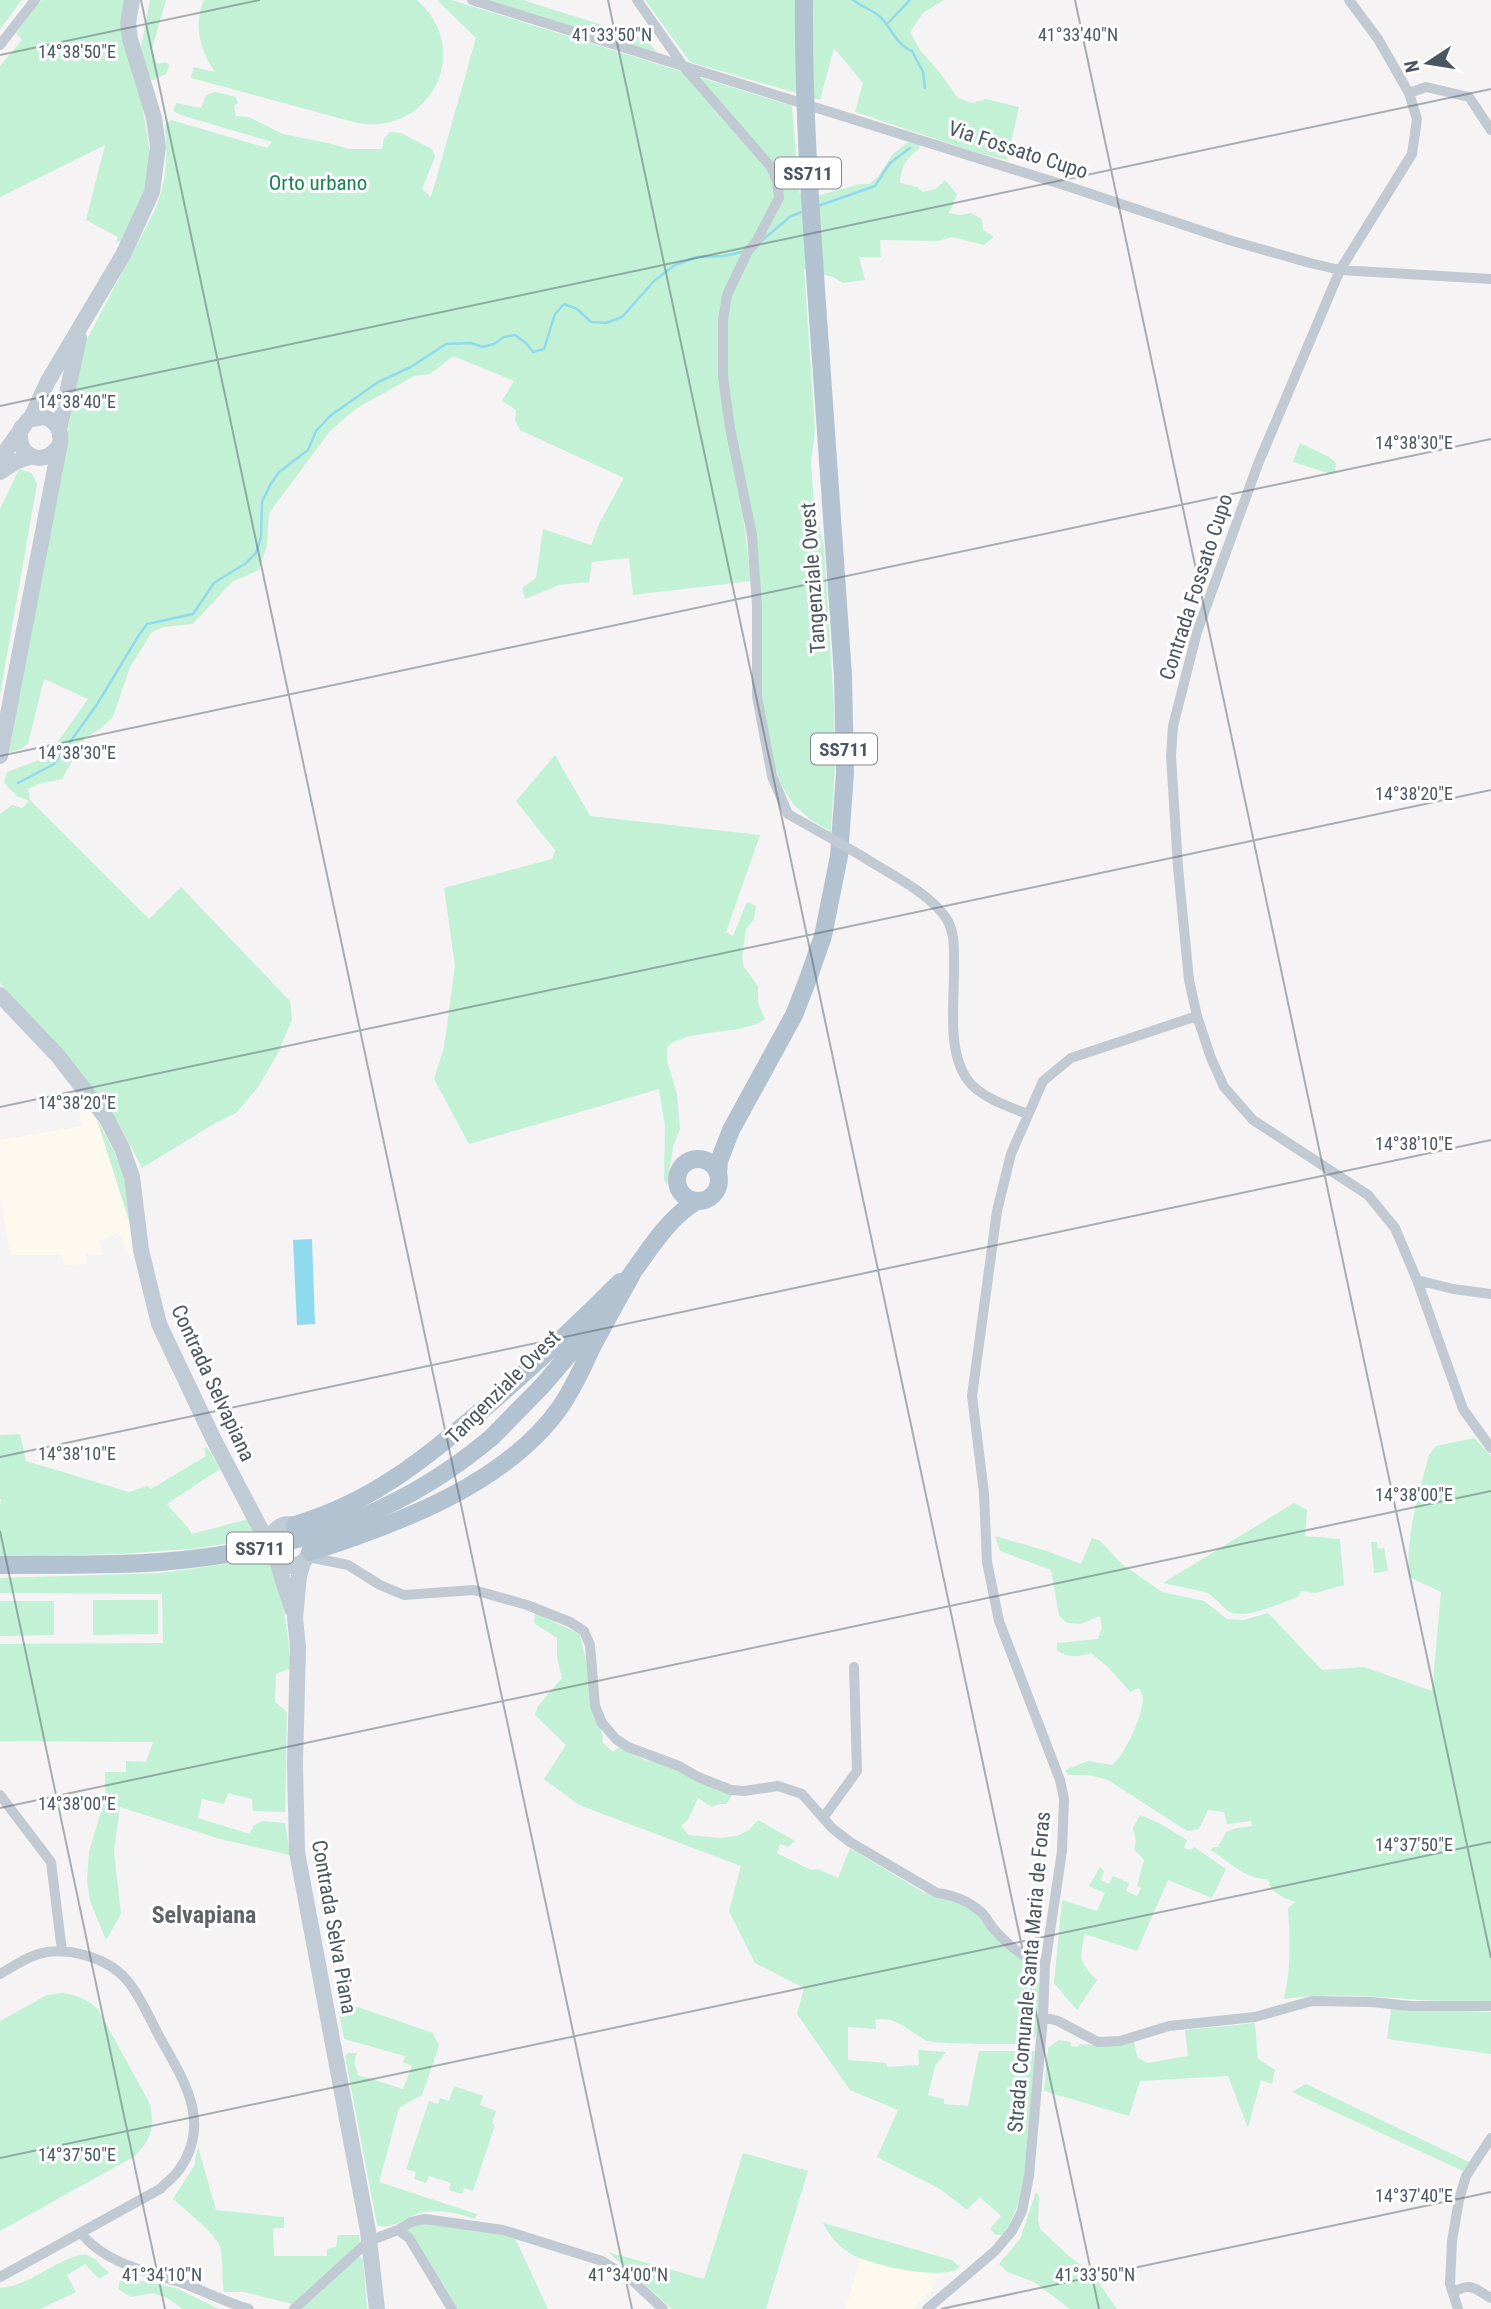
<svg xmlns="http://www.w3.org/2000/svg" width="1491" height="2309" font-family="'Roboto Condensed',sans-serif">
<rect width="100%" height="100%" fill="#f5f3f3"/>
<!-- commercial -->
<path fill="#fdf9ef" d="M76 1094 97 1120 130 1224 132 1260 118 1233 99 1241 103 1255 86 1254 87 1264 64 1265 62 1255H10L0 1196V1140L82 1126Z
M868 2236 952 2260 960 2267 956 2271 945 2273 935 2282 931 2291 913 2309H845Z"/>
<!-- green -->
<path fill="#c3f1d5" d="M0 0H22L0 29Z
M41 0H126L123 42 142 104 150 154 148 177 142 198 122 242 116 241 118 237 86 220 105 145 0 197V66L22 40 16 33Z
M150 0H166L152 49 157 64 165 62 170 65 166 74 152 80 146 74 140 52Z
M204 0H417C474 49 431 136 357 123L191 78 194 67 215 72C200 50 193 25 204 0Z
M437 0H452L792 106 799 192 806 199 860 184H869L878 177 893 154 908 142H917L920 148C906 159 901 166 900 183L917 187 923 192 936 189 945 180 957 194 952 207 948 213 960 215 971 213 982 219 983 230 994 237 984 245 952 237 938 241 880 240 881 257H859L865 280 843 283 833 277 804 269 815 429 811 463 814 505 824 546 834 706 835 764 831 832 811 820 793 804 781 784 771 757 762 696 760 580 757 539 737 447 726 361 728 318 720 329 751 581 633 595 629 558 592 562 589 582 559 585 525 599 522 588 536 578 543 529 591 545 600 522 624 478 520 430 515 420 516 410 502 401 514 381 453 356 430 374 414 376 357 408 330 431 269 513 267 545 259 570 232 582 193 624 163 627 152 632 130 667 113 717 100 729 85 738 62 779 39 784 28 789 30 800 149 919 181 887 290 1001 292 1020 278 1053 259 1086 236 1113 212 1125 142 1168 118 1122 82 1074 0 983V814L12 805 22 808 29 801 17 796 4 783 7 772 47 757 88 699 44 679 28 744 21 749 9 752 68 428 86 341 154 212C168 179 167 160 165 125L171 120 267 148 272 142 181 115 173 111 176 103 201 108 206 95 215 92 236 97 238 103 234 106 236 116 249 117 283 134 332 144 349 149H382L384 138 390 132 401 133 432 149 435 157 422 189 431 197 476 38Z
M483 0H523L646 39 659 55Z
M645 0H944L923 13 910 32 920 50 940 73 958 98 972 103 986 99 1019 107 1007 160 975 152 855 112 863 83 834 48 820 100 690 62Z
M1300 443 1329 457 1336 463 1335 472 1331 474 1293 462Z
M19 469 32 473 37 484 0 695V509Z
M555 755 590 816 760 835 726 932 733 936 747 902 756 906 754 919 746 929 742 958 744 967 758 986V1003L765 1019C743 1036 686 1028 667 1047V1061L677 1094 680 1129 673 1147 667 1186 664 1179 665 1126 659 1089 469 1144 434 1079 444 1047 455 966 444 888 552 859 555 850 516 801Z
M97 1120C116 1152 133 1186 130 1224Z
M20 1434 26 1461 129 1492 148 1486 151 1489 206 1456 204 1448 207 1447 220 1469 167 1504C175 1515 185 1522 192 1534L248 1519 258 1539 190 1549 119 1554 0 1557V1503L2 1500 0 1499V1435Z
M1474 1438 1491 1456V2001C1464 2000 1436 2002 1409 1999 1367 1996 1326 1993 1284 1999 1291 1969 1290 1939 1288 1908L1295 1902 1284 1898 1271 1889 1268 1879C1247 1880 1228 1861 1211 1850L1213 1847H1218L1226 1832 1237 1828 1252 1826 1251 1821 1227 1824 1224 1812 1208 1810 1199 1829 1187 1831 1108 1780 1089 1775H1068L1065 1770 1088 1761 1112 1765C1125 1756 1143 1714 1143 1699 1143 1696 1141 1691 1139 1688L1130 1692 1108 1667 1091 1653C1079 1657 1069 1658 1057 1651V1643L1098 1639 1102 1628 1100 1616 1081 1624 1067 1623 1059 1616 1051 1570 1000 1551 995 1536 1047 1551 1081 1564 1092 1538 1100 1541 1122 1564 1162 1592 1204 1601 1227 1619 1244 1620 1268 1613 1322 1670 1364 1667 1432 1691 1441 1592 1409 1577C1406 1534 1418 1496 1429 1455L1436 1446Z
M1294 1503 1307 1510 1305 1536 1340 1539 1344 1585 1315 1593 1301 1591 1298 1597C1280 1603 1257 1615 1238 1614 1225 1614 1218 1598 1207 1593 1193 1588 1177 1587 1163 1583Z
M1371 1542H1377L1378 1549 1384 1548 1388 1571 1374 1573Z
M266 1558C283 1594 288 1629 291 1668L276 1674 275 1702 287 1712 285 1812 253 1811 252 1799 228 1793 224 1804 202 1799 198 1818 250 1834 253 1826 262 1821 285 1823 290 1855 220 1839 120 1807 114 1852 121 1914 106 1940 90 1901 87 1880 89 1852 105 1798V1772H126V1761L146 1762 153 1742 0 1741V1644L163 1643 162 1594 0 1593V1578L161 1573Z
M93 1600H158V1634L93 1635Z
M0 1601H54V1635L0 1636Z
M535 1613 580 1634 603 1738 602 1742 613 1752 619 1747 645 1760 662 1763 733 1794 726 1804H719L712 1807 698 1798 688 1820 681 1826 689 1835 720 1838 737 1836 749 1830 758 1820 795 1841 788 1847 780 1844 777 1853 811 1870 818 1869 838 1878 850 1848 923 1892 967 1906 979 1916 1013 1953 1037 1971C1040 1989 1044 2031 1030 2044 1013 2044 934 2045 925 2040 907 2030 897 2016 875 2020L876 2029 848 2027V2060L886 2063 887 2067 919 2065 918 2050 946 2052 935 2066 928 2095 944 2099V2104L968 2106 979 2051H1035L1024 2177 1019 2202 1005 2234 996 2235 990 2229 1001 2216 980 2197 967 2210 940 2189 877 2157 898 2110 850 2090 797 2014 804 1988 755 1963 729 1911 741 1866 579 1805 544 1779 566 1745 535 1715 538 1706 562 1678 557 1658V1638L534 1623Z
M1140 1815 1159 1823 1187 1840 1184 1848 1191 1850 1194 1847 1226 1869 1212 1898 1168 1880 1137 1951 1085 1934C1079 1957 1079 1963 1097 1980L1077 2010 1054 1983 1062 1900 1097 1911 1105 1893 1089 1886 1100 1867 1104 1871 1101 1880 1109 1884 1113 1876 1129 1883 1126 1891 1137 1896 1141 1888 1137 1886 1144 1860 1134 1849 1136 1841 1133 1828Z
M62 1993C77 1995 86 1999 98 2009L150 2104C155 2126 151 2140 135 2156L0 2231V2021L47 1995Z
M343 2004H349L433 2033 439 2046 422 2095 399 2108 379 2182 477 2214 475 2219C460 2214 440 2209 424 2212 409 2214 392 2232 377 2225L345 2056 348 2053H357L354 2062 358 2075 403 2089 412 2066 403 2062 405 2056 344 2039 338 2008Z
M1391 2009 1491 2012V2054L1387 2039Z
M1255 2023 1258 2059 1275 2070 1272 2084 1261 2080 1248 2128 1228 2076 1140 2081 1129 2116 1044 2091 1048 2048 1059 2040 1070 2042 1071 2046 1077 2047 1080 2044 1109 2046 1134 2041 1137 2057 1147 2063 1188 2056 1185 2030Z
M1306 2084 1469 2162 1464 2171 1461 2170 1292 2092Z
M454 2086 483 2096 480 2105 496 2111 492 2123 495 2125 473 2191 464 2188 462 2194 449 2190 451 2183 429 2176 426 2183 414 2179 416 2172 406 2169 429 2101 438 2104 440 2098 449 2101Z
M198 2147 216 2210 284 2217V2228H273L274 2256H327V2249L336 2247 338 2235H359L360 2243 292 2304 244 2292H224C221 2278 224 2261 220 2247 215 2232 186 2211 173 2199L194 2166Z
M743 2153 808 2171 766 2309H672L608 2252 704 2279Z
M1036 2192 1039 2196 1038 2221 1041 2230 1070 2257 1092 2273 1117 2309H1070L1034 2282 1007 2272 999 2264 1020 2239Z
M427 2222 505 2234 515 2238 548 2309H457L444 2285 410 2234 404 2230Z
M823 2223 952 2260 960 2267C946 2282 871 2265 853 2255 840 2248 829 2236 823 2223Z
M85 2254 96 2260 109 2273 99 2279 85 2264 67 2275 76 2292 40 2309H0V2288C31 2286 54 2259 85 2254Z
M358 2257 363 2258 367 2309H301Z
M127 2278 176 2288 219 2309H183L167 2298 153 2293 131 2297 118 2289 120 2280Z"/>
<!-- water -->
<path fill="#90daee" d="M312 1239 315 1324 297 1325 293 1240Z"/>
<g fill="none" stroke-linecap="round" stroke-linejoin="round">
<!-- stream -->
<path stroke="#90daee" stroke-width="2.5" d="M853 0C861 6 870 9 878 15 891 25 895 45 912 51L923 72 925 88
M888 23 910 0
M818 206 875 186 890 163 910 148
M760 242 791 216 802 212
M18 783 54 764 96 706 139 635 147 624 193 614 214 583 246 563 256 553 261 537 262 502 270 485 279 472 308 450 316 431 330 416 378 382 411 367 446 344 471 343 483 347 494 344 504 337 515 335 527 344 533 352 544 349 555 314 564 304 577 309 591 322 606 323 622 317 655 280 675 265 697 257 724 256 742 252"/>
<!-- street -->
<path stroke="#c1cad2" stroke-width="10" d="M472 0 1067 186 1229 240 1310 263 1340 270 1491 279
M637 0 684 67 771 167 777 181 779 198 756 242 748 251 727 295 723 320V376L730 428 752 535 757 605V696L772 776 788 814 827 836
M1349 0 1378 39 1409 93 1417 119 1412 154 1340 270 1258 464 1197 632 1173 726 1171 756 1178 867 1189 980 1197 1016 1211 1058 1224 1087 1253 1120 1368 1195 1395 1228 1417 1280 1463 1409 1491 1448
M0 45 35 0
M1409 93 1426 87 1469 97 1491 130
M860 855C886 872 929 892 946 918 955 932 954 948 954 964 955 1000 945 1055 971 1084 985 1099 1008 1106 1027 1114
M1417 1280 1453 1289 1491 1294
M308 1557 348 1565 380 1585 404 1595 474 1590 527 1605 570 1622 584 1631 590 1645 595 1706 602 1723 616 1739 628 1747 679 1766 698 1777 731 1790 744 1791 778 1786 802 1794 832 1828 850 1842 937 1893C953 1895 970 1902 982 1913 986 1917 989 1922 992 1927 1006 1943 1024 1960 1045 1965
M0 1795 51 1862 62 1951
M823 1818 857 1771 854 1667
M0 1974C11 1968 22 1960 33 1956 64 1944 110 1957 130 1984 142 2000 150 2019 159 2036 183 2079 213 2122 179 2170 174 2177 166 2183 160 2189L0 2277
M1043 2017 1058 2021 1098 2042 1120 2041 1169 2026 1255 2017 1312 2001 1372 2002 1410 2006H1491
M398 2230 409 2238 452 2309
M81 2233C106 2265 151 2272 188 2285 208 2293 228 2303 249 2309
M1453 2293C1470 2281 1475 2289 1491 2298
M294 2309 369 2241 398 2230 411 2222 425 2219 503 2230 602 2261 632 2280 663 2309
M927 2309 995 2251 1012 2231 1022 2211 1029 2176 1043 2017 1045 1965 1062 1851 1064 1799 1060 1780 999 1621 987 1562 984 1493 972 1396 997 1211 1011 1154 1043 1081 1071 1058 1197 1016
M1458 2309 1450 2284 1452 2241 1459 2200 1466 2176 1491 2138"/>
<!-- secondary -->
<path stroke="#c1cbd6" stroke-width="16" d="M31 418 48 381 123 255 152 192 158 147 154 118 130 39 128 23 132 0
M21 428C14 455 42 469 58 447
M59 430 79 338
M0 459 28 420 44 417C56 421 62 430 60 443L0 756
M0 472 15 462 32 456
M0 995 58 1056 107 1119 122 1148 132 1177 141 1250 159 1324 213 1438 269 1545
M269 1545a21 21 0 1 1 42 0a21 21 0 1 1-42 0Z
M277 1561 292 1609
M303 1563 299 1576 295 1618 298 1647 295 1763 297 1852 368 2231 377 2309"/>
<!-- primary -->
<path stroke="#b3c2d1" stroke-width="18" d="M677 1180a21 21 0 1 1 42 0a21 21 0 1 1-42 0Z
M718 1174 719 1161 731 1130 794 1015 808 979 823 936 839 856 845 773 843 675 820 346
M625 1283C646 1255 666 1219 697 1201
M492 1437 543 1385 598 1320
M295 1525C372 1502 420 1462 480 1412 529 1370 575 1327 620 1282
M310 1552C397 1524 507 1484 561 1406 573 1388 582 1369 591 1349 604 1324 618 1299 632 1274"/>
<!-- street-bridge -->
<path stroke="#c1cad2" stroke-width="10" d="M827 836 860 855"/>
<!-- primary-bridge -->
<path stroke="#b3c2d1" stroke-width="18" d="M804 0C803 116 812 231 820 346
M0 1565C53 1564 107 1566 160 1562 286 1552 394 1520 492 1437"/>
</g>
<!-- ticks -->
<path fill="none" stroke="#4a5661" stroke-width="2" stroke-opacity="0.45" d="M141 0 632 2309M608 0 1099 2309M1075 0 1491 1958M0 55 260 0M0 406 1491 89M0 756 1491 439M0 1107 1491 790M0 1457 1491 1140M0 1531 165 2309M0 1808 1491 1491M0 2158 1491 1842M941 2309 1491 2192"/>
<g text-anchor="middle" stroke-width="6" stroke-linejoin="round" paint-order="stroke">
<!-- shield labels -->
<g fill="#fff" stroke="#808990" stroke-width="2">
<rect x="775" y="157.5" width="66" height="31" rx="5"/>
<rect x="811" y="733.5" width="66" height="31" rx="5"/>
<rect x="227" y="1532.5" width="66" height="31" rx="5"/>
</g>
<g font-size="19" font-weight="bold" fill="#4a5661">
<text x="808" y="180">SS711</text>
<text x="844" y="756">SS711</text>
<text x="260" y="1555">SS711</text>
</g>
<!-- street labels -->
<g font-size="21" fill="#4a5661" stroke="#fff">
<text transform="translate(1018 150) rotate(18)" y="7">Via Fossato Cupo</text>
<text transform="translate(813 578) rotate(-94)" y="7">Tangenziale Ovest</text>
<text transform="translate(1196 587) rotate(-72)" y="7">Contrada Fossato Cupo</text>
<text transform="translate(213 1383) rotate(65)" y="7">Contrada Selvapiana</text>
<text transform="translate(503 1387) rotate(-45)" y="7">Tangenziale Ovest</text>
<text transform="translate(334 1927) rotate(80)" y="7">Contrada Selva Piana</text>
<text transform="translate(1029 1972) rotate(-85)" y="7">Strada Comunale Santa Maria de Foras</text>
</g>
<!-- park labels -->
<g font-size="21" fill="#17864f" stroke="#fff">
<text x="318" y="190">Orto urbano</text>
</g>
<!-- quarter labels -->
<g font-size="24" font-weight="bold" fill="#5f6368" stroke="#fff">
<text x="204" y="1923">Selvapiana</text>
</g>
</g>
<g font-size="18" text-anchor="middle" fill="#4a5661" stroke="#fff" stroke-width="6" stroke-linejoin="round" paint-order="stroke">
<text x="612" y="41">41°33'50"N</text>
<text x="1078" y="41">41°33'40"N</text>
<text x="77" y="58">14°38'50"E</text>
<text x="77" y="408">14°38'40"E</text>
<text x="1414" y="449">14°38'30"E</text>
<text x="77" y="759">14°38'30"E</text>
<text x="1414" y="800">14°38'20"E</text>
<text x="77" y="1109">14°38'20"E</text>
<text x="1414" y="1150">14°38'10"E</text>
<text x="77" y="1460">14°38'10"E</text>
<text x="1414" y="1501">14°38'00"E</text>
<text x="77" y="1810">14°38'00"E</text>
<text x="1414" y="1851">14°37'50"E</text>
<text x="77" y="2161">14°37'50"E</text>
<text x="1414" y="2202">14°37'40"E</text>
<text x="162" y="2281">41°34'10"N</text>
<text x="628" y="2281">41°34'00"N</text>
<text x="1095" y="2281">41°33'50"N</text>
</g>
<!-- north arrow -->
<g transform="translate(1428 63) rotate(258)" stroke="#ffffff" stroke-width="5" paint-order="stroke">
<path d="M0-5L12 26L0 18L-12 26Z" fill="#4a5661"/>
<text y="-10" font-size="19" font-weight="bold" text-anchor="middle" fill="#4a5661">N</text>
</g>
</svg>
